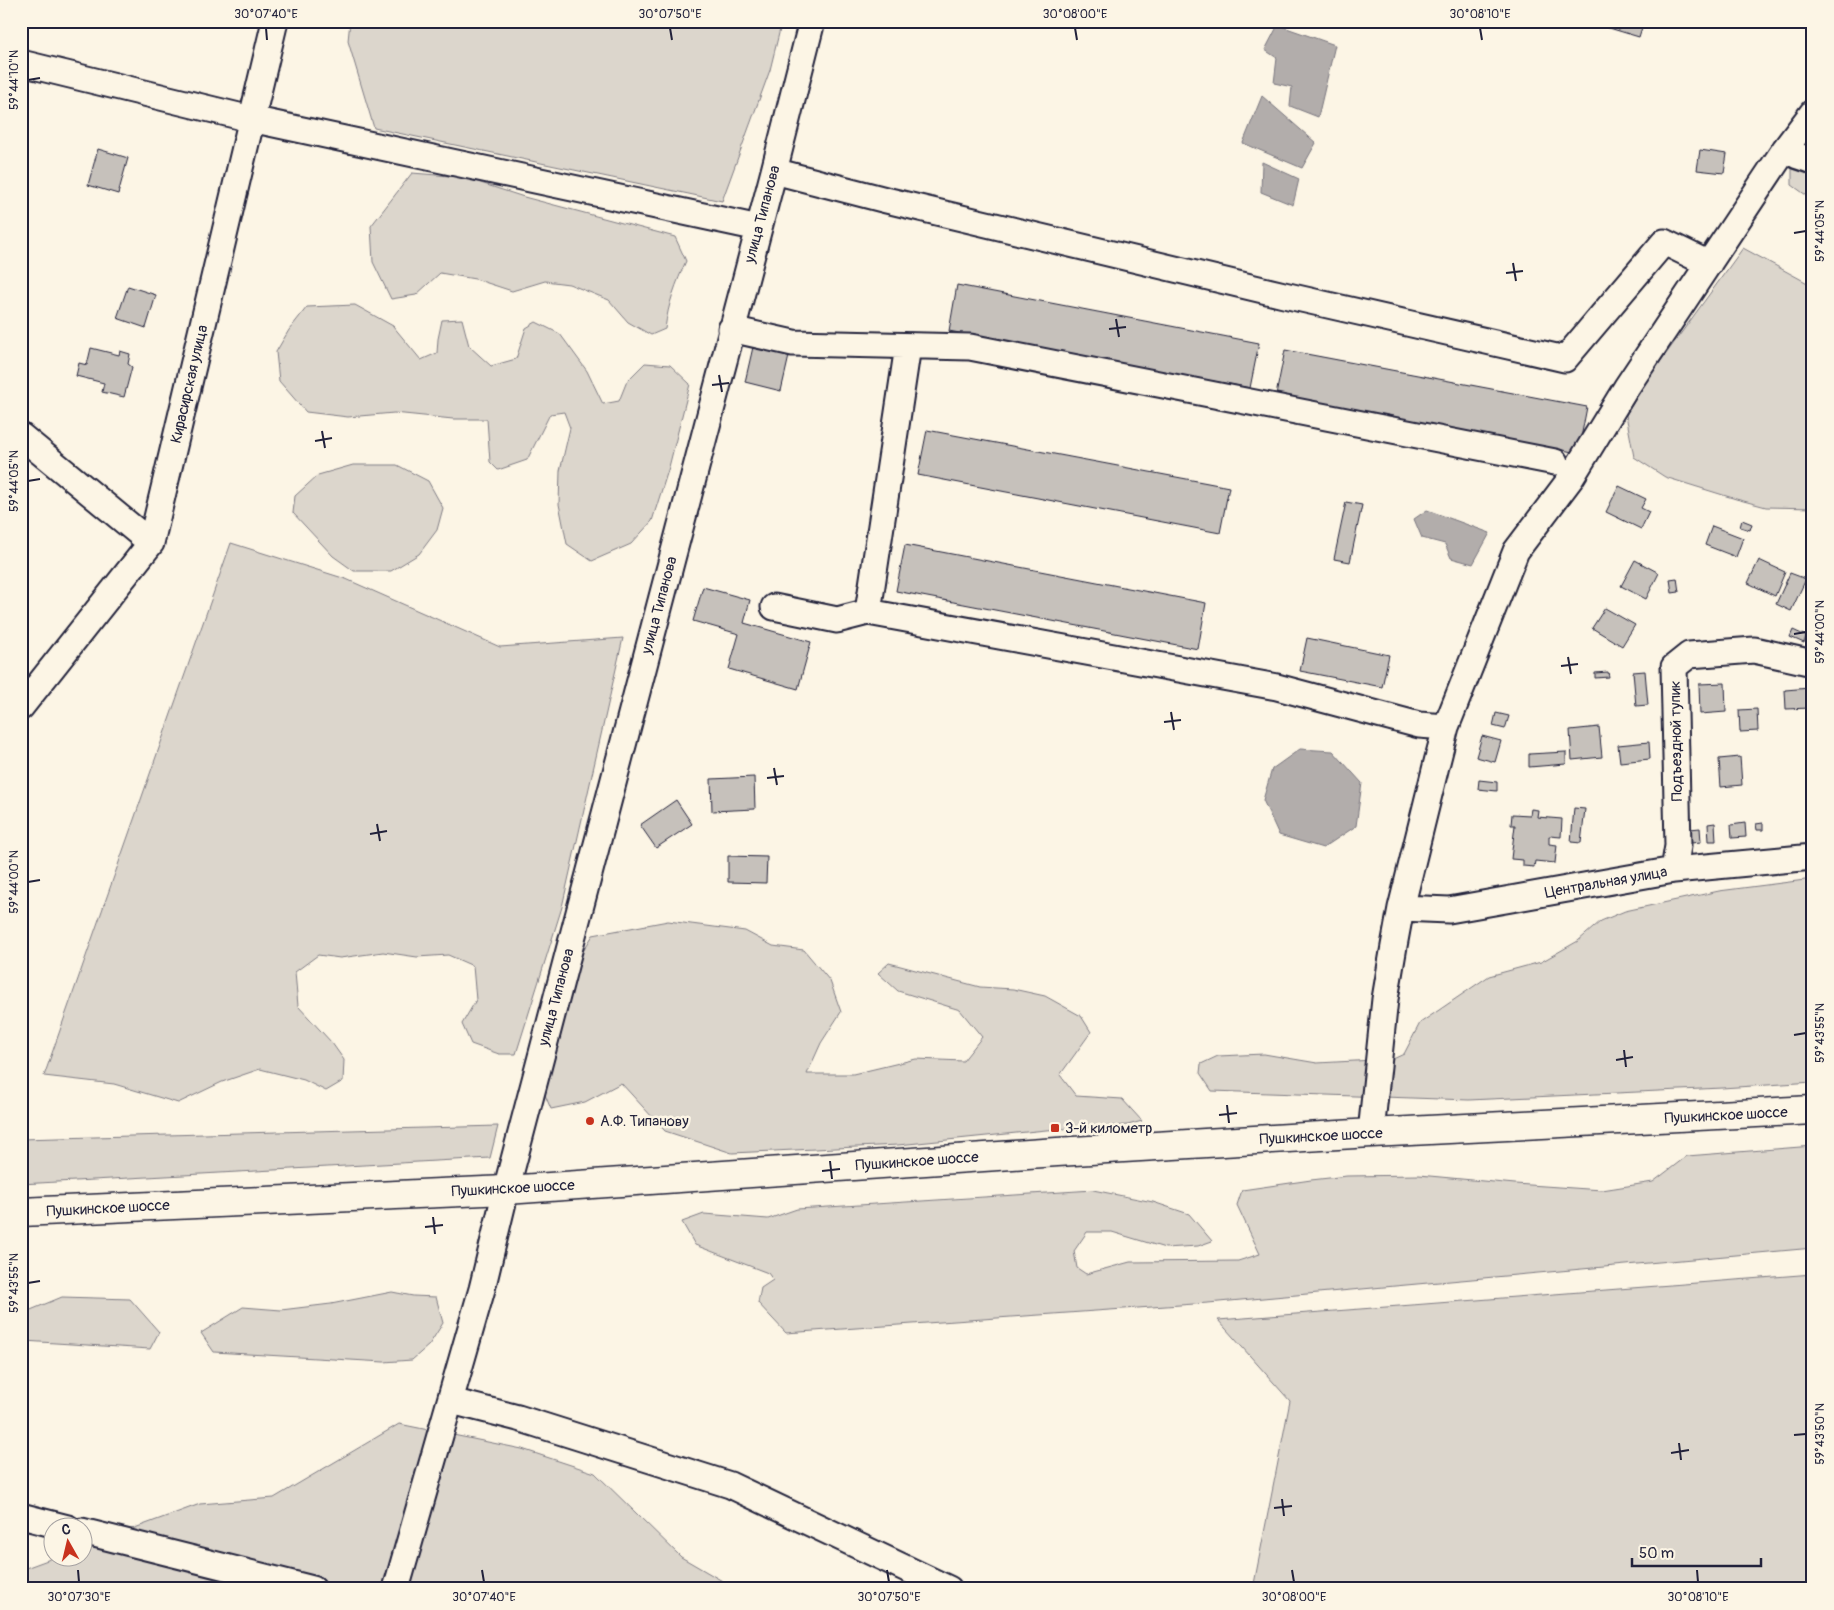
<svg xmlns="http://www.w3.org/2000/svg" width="1834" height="1610" font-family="Pangolin,sans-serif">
<rect width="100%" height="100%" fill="#fcf5e5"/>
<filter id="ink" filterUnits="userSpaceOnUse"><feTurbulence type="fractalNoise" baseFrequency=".02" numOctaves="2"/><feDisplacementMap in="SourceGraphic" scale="10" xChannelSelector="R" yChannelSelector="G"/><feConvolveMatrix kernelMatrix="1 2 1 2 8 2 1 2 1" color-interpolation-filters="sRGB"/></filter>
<g filter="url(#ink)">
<!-- green -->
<path fill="#dcd6cc" stroke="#7f7c84" d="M350 21H782L770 70 722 201 374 128 348 41Z
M1792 167 1813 171V200L1792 185Z
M412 173 462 177 524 197 675 237 686 261C676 283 668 304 665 329L651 335 628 322 609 300 569 284 545 281 512 291 475 279 440 273 416 295 391 299 373 262 371 226Z
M1743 248 1813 286V508L1766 507 1736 499 1665 477 1634 457 1626 415 1647 380Z
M355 305 393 326 421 360 437 353 438 339 442 320 462 319 469 346 491 366 516 359 526 328 536 322 560 334 587 371 603 404 619 401 627 381 645 363 670 365 690 384 669 467 652 521 631 544 592 561 567 544 559 504 560 471 570 428 564 412 550 414 527 460 498 470 490 462 487 419H453L394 413 348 417 306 412 279 381 276 352 289 330 307 307Z
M353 465H397L428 481 443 508 437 530 419 554 391 571H354L333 556 293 513 295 496 318 475Z
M231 543 346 579 500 647 623 638 562 907 516 1054H499L471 1044 462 1024 476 1000 473 966 448 955 417 957 383 952 340 958 318 955 295 972 298 1006 332 1043 344 1060 343 1081 326 1091 304 1080 260 1069 222 1082 178 1103 114 1084 44 1076Z
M1813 879V1082L1722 1088 1469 1100 1212 1091 1200 1073 1201 1064 1218 1056 1264 1054 1317 1063 1393 1059 1404 1054 1420 1023 1489 976 1541 962 1578 941 1601 921 1625 911 1719 891Z
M668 921 745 931 773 946 804 950 830 981 841 1012 821 1043 807 1074H853L916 1059 963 1061 982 1037 960 1010 898 991 878 973 889 963 980 987 1013 989 1045 996 1081 1016 1091 1032 1060 1075 1076 1096 1122 1099 1142 1121 1128 1125 1046 1130 898 1145 732 1153 665 1131 621 1083 585 1102 551 1109 536 1074 571 971 593 935Z
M498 1126 490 1158 21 1184V1139Z
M1813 1146V1248L1208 1303 786 1333 758 1303 761 1288 773 1280 768 1273 695 1245 682 1222 704 1214 768 1219 797 1209 1093 1190 1153 1202 1189 1214 1212 1241 1198 1246 1165 1248 1112 1232H1087L1074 1251 1077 1268 1086 1274 1130 1262 1238 1261 1260 1254 1237 1205 1242 1190 1311 1180 1347 1176 1419 1175 1515 1184 1602 1190 1653 1182 1687 1156Z
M1813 1274V1589H1253L1290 1401 1218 1320Z
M392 1292 413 1296 436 1297 443 1323 429 1345 412 1360 384 1362 214 1352 201 1333 243 1307 281 1310 331 1304Z
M62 1297 130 1299 159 1332 150 1349 24 1341 21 1337V1314Z
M399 1424 522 1449 595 1473 681 1557 736 1589H21L23 1569 53 1558H82L83 1547 200 1504 274 1498Z"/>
<!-- water -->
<path fill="#b2adab" stroke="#78757e" d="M1278 25 1335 45 1318 117 1290 106 1292 87 1274 83 1277 58 1265 50Z
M1262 96 1316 143 1302 168 1243 143Z
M1262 162 1299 179 1293 205 1261 192Z
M1427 510 1490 533 1473 564 1451 558 1445 544 1422 538 1414 519Z
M1300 749 1333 751 1362 783 1356 826 1323 848 1279 835 1263 800 1272 769Z"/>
<!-- building -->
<path fill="#c6c1bb" stroke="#22223b" d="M1586 21H1644L1639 37Z
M98 149 128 158 118 194 88 185Z
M1700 150 1727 154 1724 173 1697 170Z
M957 285 1259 343 1250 388 949 331Z
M128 286 156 295 146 328 117 318Z
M753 347 789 356 781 391 745 382Z
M91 348 119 355 120 351 130 354 128 364 132 367 124 397 102 392 104 383 76 376 79 363 87 365Z
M1285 350 1587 407 1578 453 1276 395Z
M927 430 1229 487 1220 533 918 475Z
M1619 486 1646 499 1641 508 1649 512 1641 529 1606 512Z
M1346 502 1362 505 1350 562 1334 559Z
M1742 520 1752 524 1750 530 1740 527Z
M1712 526 1743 538 1736 557 1705 545Z
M905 545 1206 603 1198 649 896 591Z
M1635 560 1659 573 1646 599 1621 586Z
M1759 560 1785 572 1775 596 1748 583Z
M1790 573 1806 579 1791 611 1776 604Z
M1677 578 1679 592 1672 593 1670 579Z
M703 587 750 600 744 623 811 642 798 689 729 669 739 634 693 621Z
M1605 608 1635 625 1622 646 1592 628Z
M1793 630 1806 636 1804 643 1790 637Z
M1307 638 1389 655 1382 687 1300 671Z
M1645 671 1648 705 1636 706 1633 672Z
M1608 672 1609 677 1595 678V673Z
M1725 683 1726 712 1700 714 1699 684Z
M1810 688 1811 708 1786 709 1785 690Z
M1757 709 1758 731 1740 732 1739 710Z
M1496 713 1509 716 1505 729 1493 726Z
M1599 727 1602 757 1572 760 1570 730Z
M1482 736 1501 741 1495 762 1476 757Z
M1649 742 1650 759 1620 762 1618 745Z
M1566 752V764L1529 767V754Z
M1740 757 1742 785 1721 787 1719 759Z
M754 777 755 809 712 811 711 779Z
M1479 780 1497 782V791L1478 789Z
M676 800 692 824 656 848 640 825Z
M1574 808 1585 809 1581 843 1571 842Z
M1531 809 1538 810 1537 817 1562 819 1561 837 1549 836V844L1557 845 1555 863 1535 861 1534 867 1523 866V860L1511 859 1515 825H1511L1512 814 1530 815Z
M1715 823 1716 841H1709L1708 824Z
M1745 823 1746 837 1732 838 1731 825Z
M1763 823V830H1757L1756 824Z
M1700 828 1701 842 1691 843 1690 829Z
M728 856 767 857 766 883 728 882Z"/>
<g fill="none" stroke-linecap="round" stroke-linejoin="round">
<defs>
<path id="minor" d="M21 63 251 119 759 228
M1785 149 1798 156 1813 161
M774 171 886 200 1284 295 1565 359 1664 242 1709 264
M731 329 793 343 970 347 1555 462
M21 436 151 543
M774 607 837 620 868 612 1277 687 1419 725 1446 727
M868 612 908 346
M21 707 151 543 275 21
M1674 870 1678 846 1674 667 1689 655 1754 650 1813 663
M1401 908 1449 910 1674 870 1813 857
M1371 1133 1385 999 1394 946 1401 908 1436 766 1446 727 1516 551 1571 478 1626 388 1785 149 1813 112
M451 1401 518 1418 730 1485 949 1589
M21 1516 68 1528
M82 1531 313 1589
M396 1589 482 1289 506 1190 774 171 812 21"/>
<path id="major" d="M21 1212 506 1190 1057 1152 1371 1133 1813 1110"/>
</defs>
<!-- minor casing -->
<use href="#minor" stroke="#22223b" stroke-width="29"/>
<!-- major casing -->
<use href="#major" stroke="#22223b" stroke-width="31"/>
<!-- minor -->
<use href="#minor" stroke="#fcf5e5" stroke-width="25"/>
<!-- major -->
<use href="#major" stroke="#fcf5e5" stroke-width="28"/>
</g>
</g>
<!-- ticks -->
<path fill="none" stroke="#22223b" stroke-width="2" d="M266 28 267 40M670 28 672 40M1075 28 1077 40M1480 28 1482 40M28 80 40 78M1794 233 1806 231M1513 263 1516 281M1506 273 1523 271M1116 319 1119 337M1109 329 1126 327M719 375 722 392M712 385 729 383M322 431 325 448M315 441 332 438M28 481 40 479M1794 634 1806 632M1568 657 1571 674M1561 666 1578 664M1171 712 1174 730M1164 722 1181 720M774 768 777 785M767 778 784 776M377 824 380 841M370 834 387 831M28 882 40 880M1794 1035 1806 1033M1624 1050 1626 1067M1616 1060 1633 1057M1227 1105 1229 1123M1219 1115 1237 1113M830 1161 832 1179M822 1171 840 1169M433 1217 435 1234M425 1227 443 1225M28 1283 40 1281M1794 1435 1806 1434M1679 1443 1681 1460M1671 1453 1689 1450M1282 1499 1284 1516M1274 1508 1292 1506M78 1570 79 1582M482 1570 484 1582M887 1570 889 1582M1292 1570 1294 1582M1697 1570 1698 1582"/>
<!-- markers -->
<g fill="#c8321e" stroke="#fcf5e5" stroke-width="2">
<circle cx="590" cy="1121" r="5"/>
<rect x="1050" y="1123" width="10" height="10" rx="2.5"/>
</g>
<g text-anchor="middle" stroke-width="5" stroke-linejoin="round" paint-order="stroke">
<!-- street labels -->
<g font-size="15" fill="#22223b" stroke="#fcf5e5">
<text transform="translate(762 214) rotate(-75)" y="5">улица Типанова</text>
<text transform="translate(189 384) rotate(-77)" y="5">Кирасирская улица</text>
<text transform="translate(659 605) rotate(-75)" y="5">улица Типанова</text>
<text transform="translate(1676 741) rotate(-91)" y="5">Подъездной тупик</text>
<text transform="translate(1606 882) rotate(-10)" y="5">Центральная улица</text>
<text transform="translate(556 997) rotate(-75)" y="5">улица Типанова</text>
<text transform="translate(1726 1115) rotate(-3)" y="5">Пушкинское шоссе</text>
<text transform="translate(1321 1136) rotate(-3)" y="5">Пушкинское шоссе</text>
<text transform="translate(917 1161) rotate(-4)" y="5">Пушкинское шоссе</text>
<text transform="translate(513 1188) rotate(-3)" y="5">Пушкинское шоссе</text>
<text transform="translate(108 1208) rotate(-3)" y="5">Пушкинское шоссе</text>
</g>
<!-- poi labels -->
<g font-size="15" fill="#22223b" stroke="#fcf5e5" text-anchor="start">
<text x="600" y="1126">А.Ф. Типанову</text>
<text x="1065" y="1133">3-й километр</text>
</g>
</g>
<!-- margin -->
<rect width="1834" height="1610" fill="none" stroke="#fcf5e5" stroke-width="55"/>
<!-- north arrow -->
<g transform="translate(68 1542) rotate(352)"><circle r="24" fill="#fcf5e5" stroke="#a5a1a1"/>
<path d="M0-4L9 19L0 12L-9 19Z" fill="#c8321e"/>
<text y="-8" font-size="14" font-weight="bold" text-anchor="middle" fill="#22223b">С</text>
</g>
<!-- scale -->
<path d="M1632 1558v8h129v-8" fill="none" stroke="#22223b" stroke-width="2.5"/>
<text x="1639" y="1558" font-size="15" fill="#22223b" stroke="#fcf5e5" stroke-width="4" paint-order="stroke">50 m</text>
<rect x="28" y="28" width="1778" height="1554" fill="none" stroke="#22223b" stroke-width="2"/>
<g font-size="12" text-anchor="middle" fill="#22223b">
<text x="266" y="18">30°07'40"E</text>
<text x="670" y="18">30°07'50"E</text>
<text x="1075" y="18">30°08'00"E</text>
<text x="1480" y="18">30°08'10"E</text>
<text transform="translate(14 80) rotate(-90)" y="4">59°44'10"N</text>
<text transform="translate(1820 231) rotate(-90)" y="4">59°44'05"N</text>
<text transform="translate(14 481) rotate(-90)" y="4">59°44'05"N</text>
<text transform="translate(1820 632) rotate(-90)" y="4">59°44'00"N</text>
<text transform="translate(14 882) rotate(-90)" y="4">59°44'00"N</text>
<text transform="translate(1820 1033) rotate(-90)" y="4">59°43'55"N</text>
<text transform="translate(14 1283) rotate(-90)" y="4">59°43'55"N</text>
<text transform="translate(1820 1434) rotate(-90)" y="4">59°43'50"N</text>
<text x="79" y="1601">30°07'30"E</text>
<text x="484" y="1601">30°07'40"E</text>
<text x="889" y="1601">30°07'50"E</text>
<text x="1294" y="1601">30°08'00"E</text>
<text x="1698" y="1601">30°08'10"E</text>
</g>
</svg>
